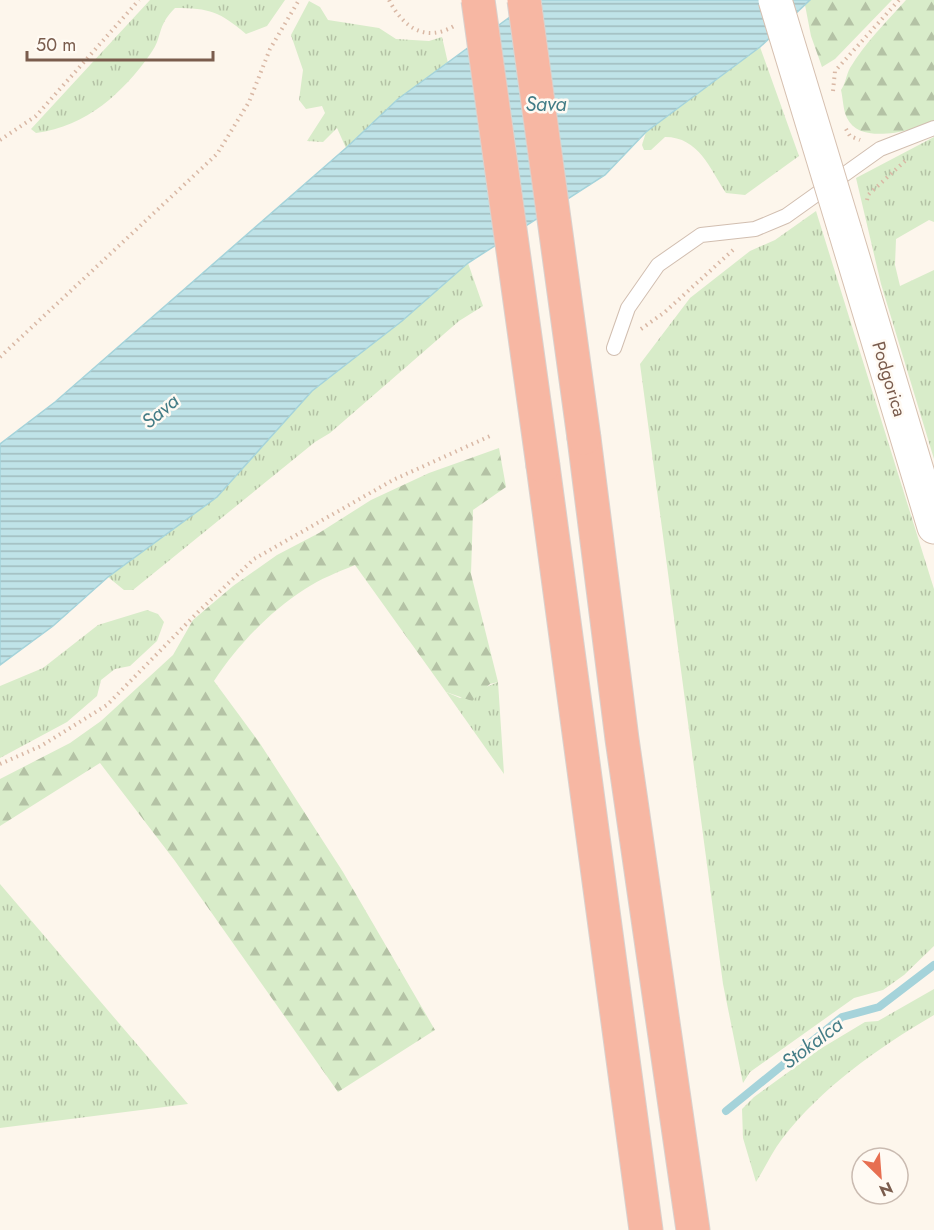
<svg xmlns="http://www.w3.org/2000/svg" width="934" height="1230" font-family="Jost,sans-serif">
<defs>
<pattern id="grass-tufts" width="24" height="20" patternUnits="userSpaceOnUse" patternTransform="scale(1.5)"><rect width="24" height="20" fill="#d8ecc9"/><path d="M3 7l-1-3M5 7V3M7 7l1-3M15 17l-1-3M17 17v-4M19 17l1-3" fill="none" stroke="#b4c2a5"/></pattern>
<pattern id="forest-firs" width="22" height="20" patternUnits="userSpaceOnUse" patternTransform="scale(1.5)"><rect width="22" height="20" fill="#d8ecc9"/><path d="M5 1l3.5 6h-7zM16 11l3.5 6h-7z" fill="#b4c2a5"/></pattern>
<pattern id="water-rules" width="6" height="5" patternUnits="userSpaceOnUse" patternTransform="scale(1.5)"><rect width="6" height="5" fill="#bfe3e8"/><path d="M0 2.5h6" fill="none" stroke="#a0bbbe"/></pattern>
</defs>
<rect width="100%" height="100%" fill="#fdf6ec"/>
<!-- grass -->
<path fill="url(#grass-tufts)" d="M150 0H285L267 26 246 34C220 12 210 8 175 8 156 27 163 37 151 53 123 93 87 126 36 133L31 129Z
M309 1 320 7 328 20 379 28 396 39 429 41 442 37 448 63 398 99 346 148 337 128 323 142 307 141 325 113 322 106 306 109 299 100 303 70 291 35Z
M760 47 799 156 745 195 726 193C710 169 699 137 665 137L651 150H644L642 145 646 132Z
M934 137V222L929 220 896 239 895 265 900 286 934 270V459L881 284 856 178Z
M816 211 934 589V946L904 975 883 990 854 998 750 1072 743 1083 723 984 640 364 690 298 750 251 775 240Z
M468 263 483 306 459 321 330 433 315 442 133 590H124L108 577 217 497 312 391 402 321Z
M147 610 158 614 164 622 157 641 130 666 115 669 101 680 97 696 67 722 0 758V686L43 668 98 625Z
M498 682 504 774 446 692 460 698Z
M0 884 188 1104 0 1128Z
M934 989V1015C878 1048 822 1087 782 1139 772 1152 765 1168 756 1182L743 1138 742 1109 754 1097 820 1049 865 1022 878 1021Z"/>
<!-- forest -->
<path fill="url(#forest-firs)" d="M810 0H892L835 59 822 67 811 36 805 5Z
M906 0H934V122C913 130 860 146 847 118 843 110 843 98 841 90 846 83 846 75 850 68 865 43 887 21 906 0Z
M499 448 506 487 473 510 471 574 498 682 490 684 472 701 446 692 355 565C338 572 320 579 305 589 269 612 237 646 214 681L259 742 343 872 435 1030 338 1092 175 861 100 763 0 826V779L70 743 101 721 173 655 193 620 233 586 277 555 319 533 371 500 429 473Z"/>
<!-- water -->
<path fill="url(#water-rules)" stroke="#a5d3da" stroke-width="1.5" d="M533 0H810L760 47 646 132 605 175 468 263 402 321 312 391 217 497 108 577 53 626 0 665V444L55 402 346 148 398 99Z"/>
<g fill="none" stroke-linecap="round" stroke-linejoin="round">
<!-- stream -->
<path stroke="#a5d3da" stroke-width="8" d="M726 1111 842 1017 879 1007 934 965"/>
<defs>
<path id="service" d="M614 348 628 308 658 265 701 235 755 229 786 216 880 149 934 128"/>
<path id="secondary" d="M845 231 934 527"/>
<path id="motorway" d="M584 438 622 739 693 1230
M543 466 646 1230"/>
</defs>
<!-- service casing -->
<use href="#service" stroke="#d1beb0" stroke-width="16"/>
<!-- secondary casing -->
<use href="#secondary" stroke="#d6c0b0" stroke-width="35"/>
<!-- motorway casing -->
<use href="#motorway" stroke="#dad1cd" stroke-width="35"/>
<!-- path -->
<path stroke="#d9b8a5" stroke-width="4" stroke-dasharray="1.5 4.5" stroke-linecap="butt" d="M389 0C403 27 425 43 454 26
M833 91 835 71 899 0
M846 129 850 136 860 140
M0 140 36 116 139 0
M867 200 868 195 905 161
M641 329 665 312 733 250
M0 357 217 154 249 102 270 49 299 0
M0 764 41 746 107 705 198 612 254 559 393 480 490 436"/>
<!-- service -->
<use href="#service" stroke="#fff" stroke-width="14"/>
<!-- secondary -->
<use href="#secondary" stroke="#fff" stroke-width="33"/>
<!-- motorway -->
<use href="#motorway" stroke="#f7b7a3" stroke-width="33"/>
<defs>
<path id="secondary-bridge" d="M775 0 845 231"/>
<path id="motorway-bridge" d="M478 0 543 466
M524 0 584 438"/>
</defs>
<!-- secondary-bridge casing -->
<use href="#secondary-bridge" stroke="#d6c0b0" stroke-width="35" stroke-linecap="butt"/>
<!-- motorway-bridge casing -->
<use href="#motorway-bridge" stroke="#dad1cd" stroke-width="35" stroke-linecap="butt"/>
<!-- secondary-bridge -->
<use href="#secondary-bridge" stroke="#fff" stroke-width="33"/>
<!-- motorway-bridge -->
<use href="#motorway-bridge" stroke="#f7b7a3" stroke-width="33"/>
</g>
<g text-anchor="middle" stroke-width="5" stroke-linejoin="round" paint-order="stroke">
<!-- street labels -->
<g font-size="18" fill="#7a5c4d" stroke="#fffaf3">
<text transform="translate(889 379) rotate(73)" y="6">Podgorica</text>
</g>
<!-- water labels -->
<g font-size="20" font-style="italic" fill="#437c86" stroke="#fffaf3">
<text x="546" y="111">Sava</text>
<text transform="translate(160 411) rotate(-40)" y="7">Sava</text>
<text transform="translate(812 1043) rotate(-37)" y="7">Stokalca</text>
</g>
</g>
<!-- north arrow -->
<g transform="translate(880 1176) rotate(155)"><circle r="28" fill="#fffaf3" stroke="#cabbb1" stroke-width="1.5"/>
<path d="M0-4.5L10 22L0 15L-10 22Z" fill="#e76f51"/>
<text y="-9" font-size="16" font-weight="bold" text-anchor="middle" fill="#7a5c4d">N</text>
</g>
<!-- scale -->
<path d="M27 51v9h186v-9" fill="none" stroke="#7a5c4d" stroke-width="3"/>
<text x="36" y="51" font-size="18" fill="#7a5c4d" stroke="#fffaf3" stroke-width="4.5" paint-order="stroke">50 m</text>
</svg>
